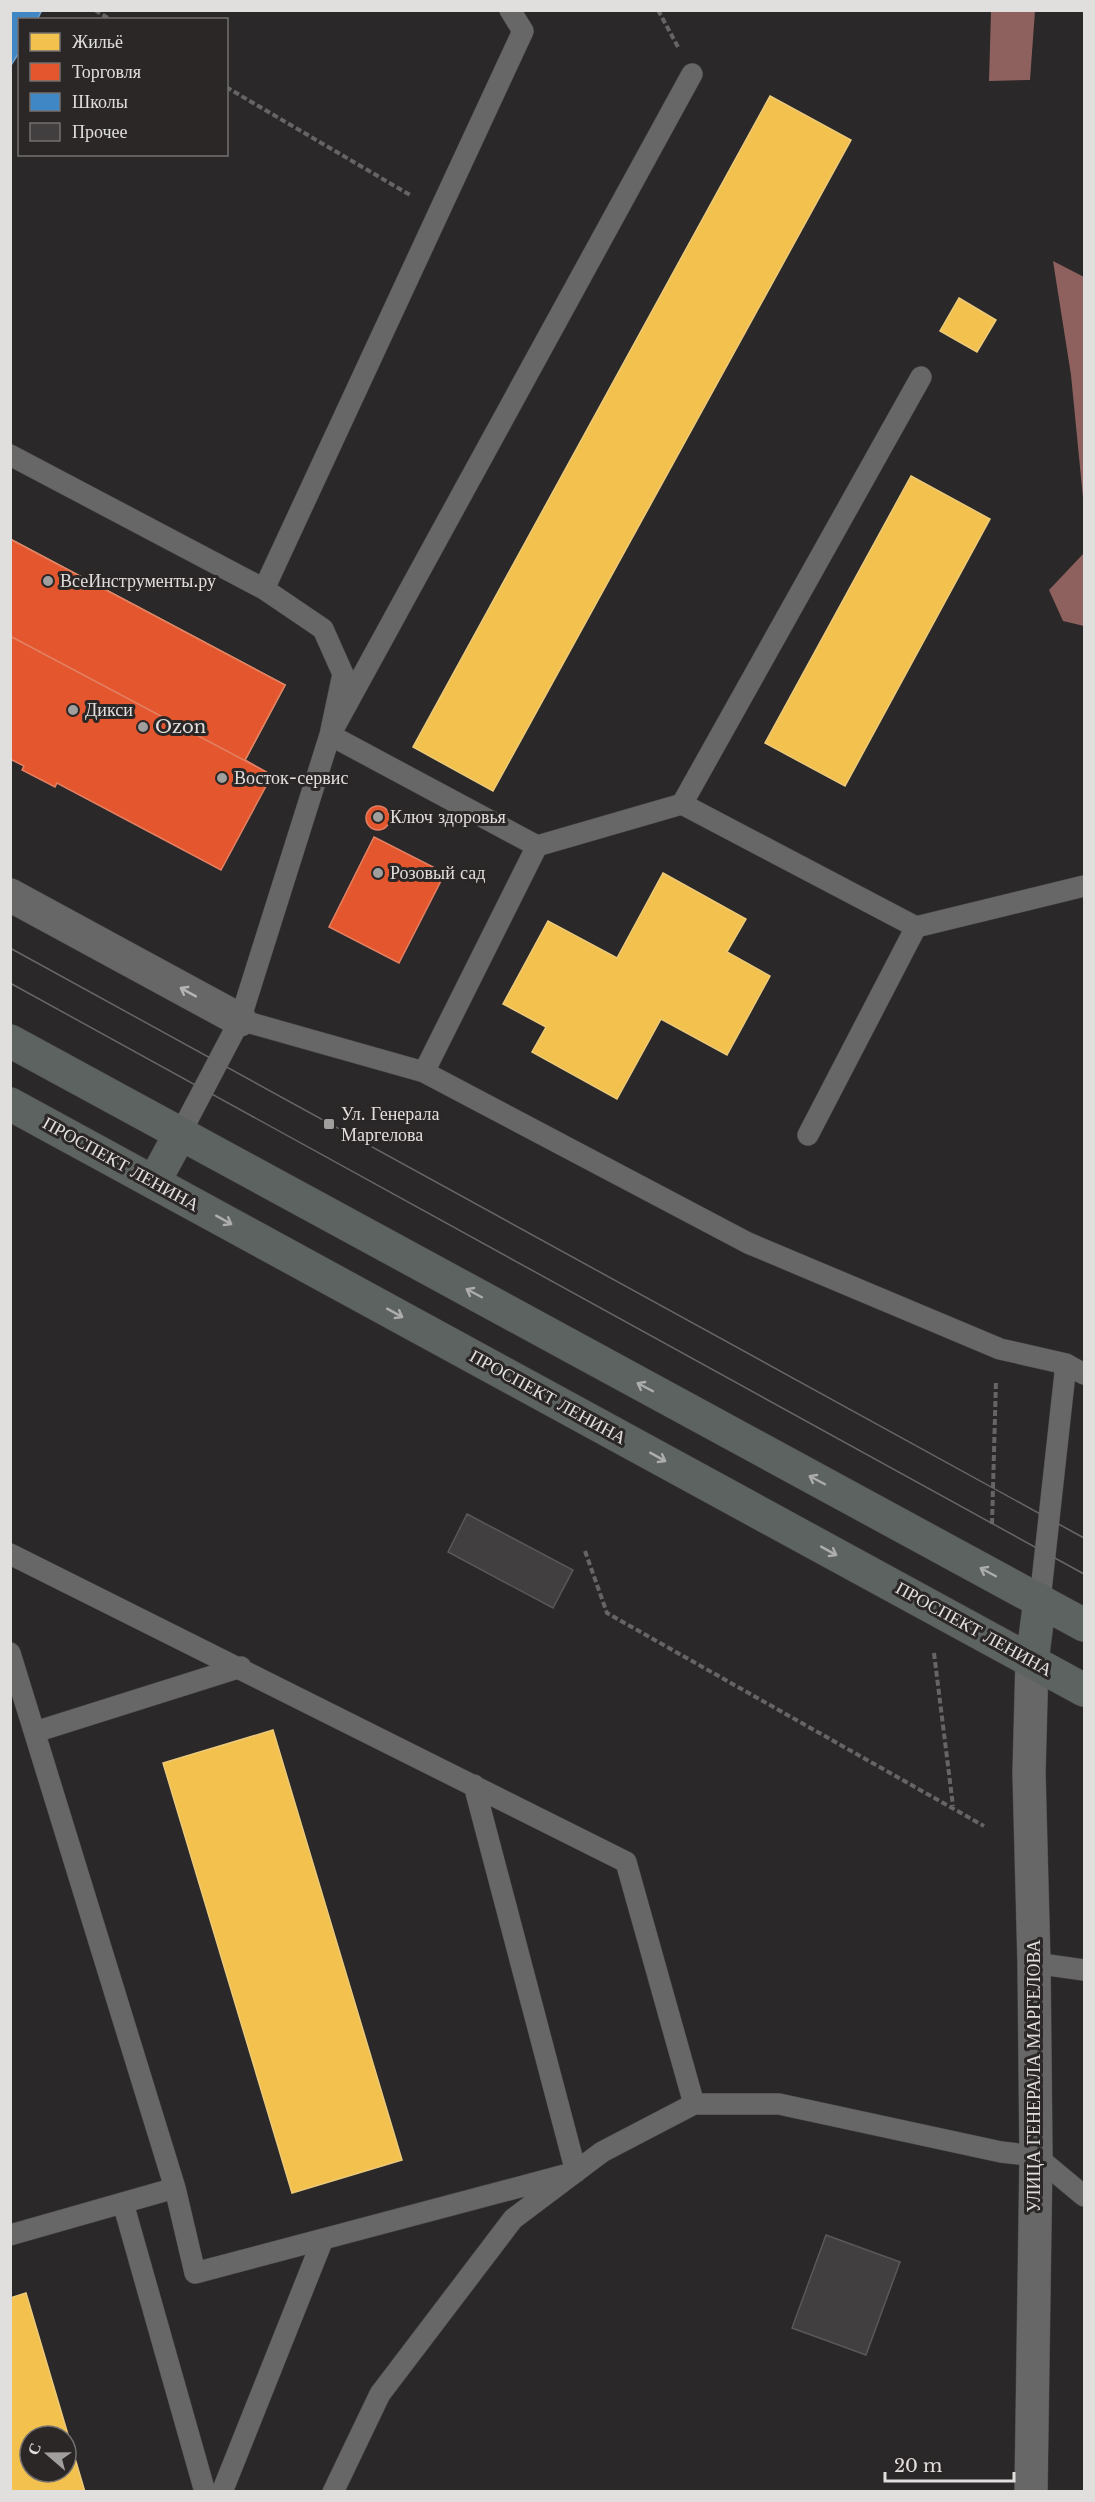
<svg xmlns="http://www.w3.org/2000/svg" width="1095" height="2502" font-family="'Libre Baskerville',serif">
<rect width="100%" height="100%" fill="#2a2828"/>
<!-- water -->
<path fill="#8e615e" d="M991 11H1035L1030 80 989 81Z
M1053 261 1084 277V508L1071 375Z
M1084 553V626L1063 621 1049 590Z"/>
<!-- homes -->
<path fill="#f2c14e" stroke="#edca79" stroke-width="1.5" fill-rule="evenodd" d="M770 96 851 140 493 791 413 747Z
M959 298 996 320 977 352 940 331Z
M911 476 990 519 845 786 765 743Z
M10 539 285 685 245 760 10 636Z
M663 873 746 919 727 952 770 976 727 1055 661 1019 617 1099 532 1052 546 1027 503 1004 548 921 617 958Z
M273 1730 402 2160 292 2193 163 1763Z
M26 2293 85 2492H10V2298ZM30 2436H66V2472H30Z"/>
<!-- shops -->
<path fill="#e4572e" stroke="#e38063" stroke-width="1.5" d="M10 539 285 685 245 760 272 775 221 870 57 783 55 787 22 770 24 766 10 759Z
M10 636 272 775 221 870 57 783 55 787 22 770 24 766 10 759Z
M366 818a12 12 0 1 1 24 0a12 12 0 1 1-24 0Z
M374 837 445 873 399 963 329 927Z"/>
<!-- schools -->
<path fill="#3f88c5" stroke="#70a2cc" stroke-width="1.5" d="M10 10H42L37 20H20V51L10 67Z"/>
<!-- building -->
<path fill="#413f3f" stroke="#5a5858" stroke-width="1.5" d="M467 1514 573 1570 553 1608 448 1552Z
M826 2235 900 2262 866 2355 792 2328Z"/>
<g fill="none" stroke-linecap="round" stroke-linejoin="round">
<defs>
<path id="service" d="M10 455 264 589
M682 804 921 377
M537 846 330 735 692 74
M916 927 1084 886
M240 1020 424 1072 748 1243 1000 1349 1066 1364 1084 1374
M424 1072 537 846 682 804 916 927 808 1135
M180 1134 240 1020 330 735 343 674 323 629 264 589 523 31 510 10
M10 1554 626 1862 694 2104
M1040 1600 1066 1364
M10 1653 175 2188 10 2235
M35 1732 241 1667
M1034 1963 1084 1970
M175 2188 195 2273 576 2172 474 1785
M123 2203 205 2492
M222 2492 323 2239
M333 2492 380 2394 513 2219 602 2152 694 2104H779L1001 2152 1036 2156 1084 2196"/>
<path id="minor" d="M10 895 240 1020
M1031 2492 1036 2156 1034 1963 1029 1773 1032 1661"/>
<path id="primary" d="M10 1041 1084 1625
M10 1104 1084 1690
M154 1182 180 1134
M1032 1661 1040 1600"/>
</defs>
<!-- service casing -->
<use href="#service" stroke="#484646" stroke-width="22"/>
<!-- minor casing -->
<use href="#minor" stroke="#484646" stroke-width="34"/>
<!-- primary casing -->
<use href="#primary" stroke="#484646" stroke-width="34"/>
<!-- path -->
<path stroke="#666565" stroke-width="4" stroke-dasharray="6 3" stroke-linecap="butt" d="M95 10 111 20
M658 10 678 47
M226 87 410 195
M992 1524 996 1380
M585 1551 607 1613 984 1826
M934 1653 953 1806"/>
<!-- service -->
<use href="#service" stroke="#686767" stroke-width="21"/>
<!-- minor -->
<use href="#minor" stroke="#686767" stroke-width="33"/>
<!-- primary -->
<use href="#primary" stroke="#5d6361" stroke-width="33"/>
<!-- tram -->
<path stroke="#686666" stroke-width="1.5" d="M10 948 1084 1538
M10 983 1084 1574"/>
</g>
<!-- one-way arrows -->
<defs><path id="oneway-shaft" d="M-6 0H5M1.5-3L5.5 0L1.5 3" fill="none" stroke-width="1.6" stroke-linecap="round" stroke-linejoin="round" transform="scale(1.5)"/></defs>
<use stroke="#b7b4b4" href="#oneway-shaft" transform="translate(188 992) rotate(-151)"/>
<g stroke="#acadac">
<use href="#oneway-shaft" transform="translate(224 1220) rotate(29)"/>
<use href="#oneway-shaft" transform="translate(474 1293) rotate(-152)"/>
<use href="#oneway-shaft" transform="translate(395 1313) rotate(29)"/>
<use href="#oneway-shaft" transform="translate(645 1387) rotate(-152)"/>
<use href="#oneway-shaft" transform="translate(658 1457) rotate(29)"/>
<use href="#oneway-shaft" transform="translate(817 1480) rotate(-152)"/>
<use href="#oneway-shaft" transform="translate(829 1551) rotate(29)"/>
<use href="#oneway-shaft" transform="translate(988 1572) rotate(-152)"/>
</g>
<!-- markers -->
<g fill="#a19e9e" stroke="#2b2727" stroke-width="2">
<circle cx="48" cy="581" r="6"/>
<circle cx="73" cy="710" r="6"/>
<circle cx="143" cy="727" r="6"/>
<circle cx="222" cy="778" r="6"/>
<circle cx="378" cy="817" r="6"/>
<circle cx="378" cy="873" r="6"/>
<rect x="323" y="1118" width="12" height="12" rx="3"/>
</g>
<g text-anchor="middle" stroke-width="6" stroke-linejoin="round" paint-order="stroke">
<!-- poi labels -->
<g font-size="18" fill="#e1dede" stroke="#2b2727" text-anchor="start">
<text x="60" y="587">ВсеИнструменты.ру</text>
<text x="85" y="716">Дикси</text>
<text x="155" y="733">Ozon</text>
<text x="234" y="784">Восток-сервис</text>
<text x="390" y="823">Ключ здоровья</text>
<text x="390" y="879">Розовый сад</text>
<text x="341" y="1120">Ул. Генерала<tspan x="341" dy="21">Маргелова</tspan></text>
</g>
<!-- street labels -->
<g font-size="18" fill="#e1dede" stroke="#2b2727">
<text transform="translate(121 1164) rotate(29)" y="6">ПРОСПЕКТ ЛЕНИНА</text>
<text transform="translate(548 1397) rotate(29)" y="6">ПРОСПЕКТ ЛЕНИНА</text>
<text transform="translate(974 1629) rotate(29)" y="6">ПРОСПЕКТ ЛЕНИНА</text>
<text transform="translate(1034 2076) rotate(-90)" y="6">УЛИЦА ГЕНЕРАЛА МАРГЕЛОВА</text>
</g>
</g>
<!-- border -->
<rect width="1095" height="2502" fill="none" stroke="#e1dede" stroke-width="24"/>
<!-- legend -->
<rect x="18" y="18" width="210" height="138" fill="#2b2727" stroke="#747070" stroke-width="1.5"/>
<rect x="30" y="33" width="30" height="18" fill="#f2c14e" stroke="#747070" stroke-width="1.5"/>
<text x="72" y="48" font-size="18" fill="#e1dede">Жильё</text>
<rect x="30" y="63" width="30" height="18" fill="#e4572e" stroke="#747070" stroke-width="1.5"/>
<text x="72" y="78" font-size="18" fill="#e1dede">Торговля</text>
<rect x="30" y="93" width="30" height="18" fill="#3f88c5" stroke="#747070" stroke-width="1.5"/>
<text x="72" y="108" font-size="18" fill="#e1dede">Школы</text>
<rect x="30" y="123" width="30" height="18" fill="#413f3f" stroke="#747070" stroke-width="1.5"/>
<text x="72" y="138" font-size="18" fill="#e1dede">Прочее</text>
<!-- north arrow -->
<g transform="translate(48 2454) rotate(290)"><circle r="28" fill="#2b2727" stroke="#747070" stroke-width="1.5"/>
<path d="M0-4.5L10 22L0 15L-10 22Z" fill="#a19e9e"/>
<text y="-9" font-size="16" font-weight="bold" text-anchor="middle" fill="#e1dede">С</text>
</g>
<!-- scale -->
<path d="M885 2472v9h129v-9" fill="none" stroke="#e1dede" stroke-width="3"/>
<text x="894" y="2472" font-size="18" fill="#e1dede" stroke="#2b2727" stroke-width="4.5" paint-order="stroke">20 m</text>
</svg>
